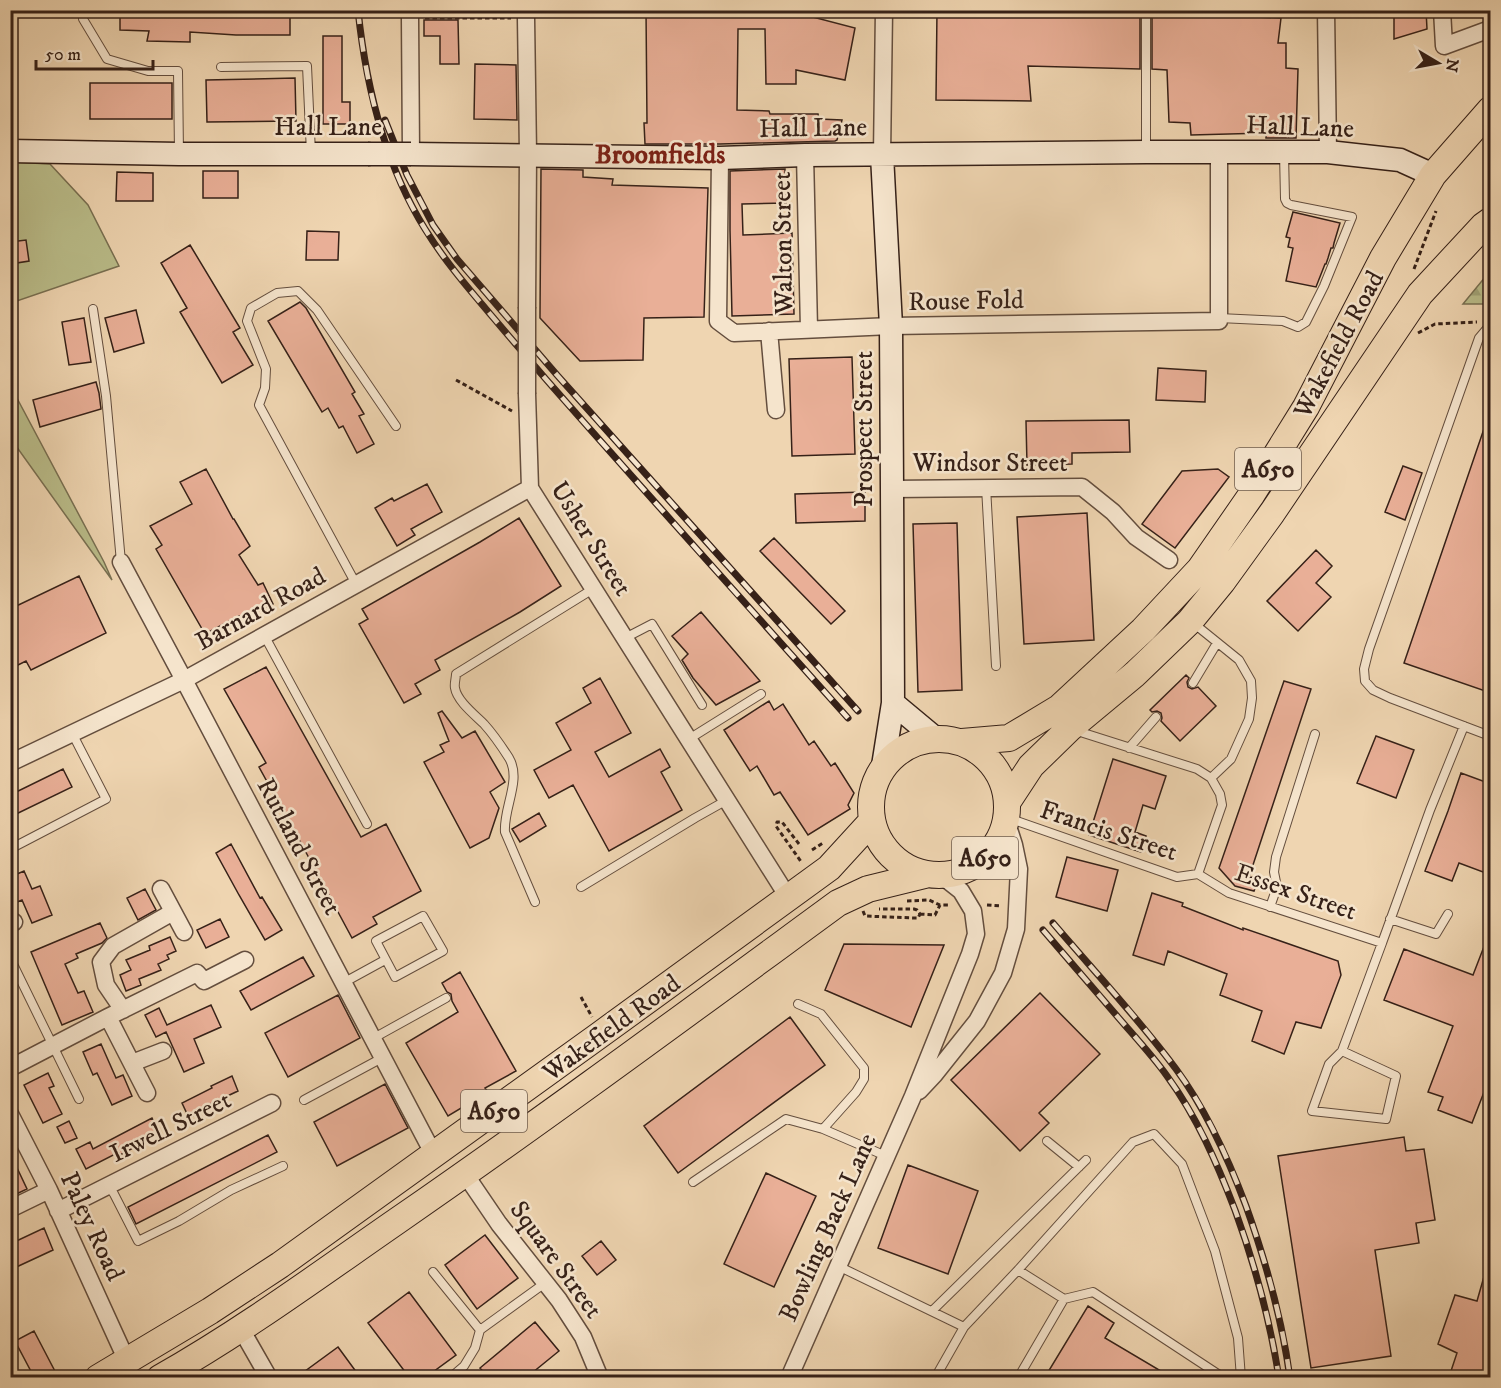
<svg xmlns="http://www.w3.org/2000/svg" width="1501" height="1388" font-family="'IM FELL DW Pica',serif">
<defs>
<pattern id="forest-firs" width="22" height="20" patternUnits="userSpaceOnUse" patternTransform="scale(1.5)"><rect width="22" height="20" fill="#babd8a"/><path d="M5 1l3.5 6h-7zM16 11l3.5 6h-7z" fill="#a0a276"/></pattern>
</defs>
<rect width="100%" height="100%" fill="#efd5b1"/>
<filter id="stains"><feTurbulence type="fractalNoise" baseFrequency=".00333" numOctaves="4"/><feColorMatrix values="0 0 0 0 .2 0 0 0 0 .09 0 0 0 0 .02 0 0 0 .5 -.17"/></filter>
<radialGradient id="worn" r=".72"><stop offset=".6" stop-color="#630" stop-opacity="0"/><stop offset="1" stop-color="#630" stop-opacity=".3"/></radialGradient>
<!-- grass -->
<path fill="#babd8a" stroke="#786f51" stroke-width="1.5" d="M11 162 50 164 88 205 119 266 11 303Z
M10 385 104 562 112 580 11 439Z"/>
<!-- forest -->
<path fill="url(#forest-firs)" stroke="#786f51" stroke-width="1.5" d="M1490 271V304H1463Z"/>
<!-- building -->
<path fill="#e9af97" stroke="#362118" stroke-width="1.5" d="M120 10H290V35H236L190 32V42L147 41 149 31 120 30Z
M646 10H786L855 28 845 80 796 70V84H766L765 29H738L737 110 769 111 770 114H818L819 119 842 120 837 140 835 141 720 144H645L644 123H647Z
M937 10H1140V69L1028 66 1031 101 936 100Z
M1152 10H1233V16L1281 18 1278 43H1286V68L1298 69 1296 138H1266V133L1191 135 1190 123 1169 122 1167 70 1152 69Z
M1394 10H1426L1427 29 1394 39Z
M424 20H458L459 64H440V36H424Z
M323 36H342V102H350V124H323Z
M475 64 516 65 517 120 474 119Z
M295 78 296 121 207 122 206 80Z
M90 83H172V119H90Z
M541 169 583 170V177L613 179 612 185 708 188 704 317 644 318 643 360 580 361 540 318Z
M785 169 786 203 742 204 743 235 792 233 794 314 732 316 730 230V171Z
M203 171H238V198H203Z
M117 172 153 173V201H116Z
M1293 212 1340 223 1334 243 1333 248H1331L1328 258 1326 264H1325L1316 287 1286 281 1293 248 1288 247 1290 238 1286 237Z
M307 231 339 232 338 260H306Z
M26 240 29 261 10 264V242Z
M190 245 240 328 233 332 253 365 222 383 180 312 187 308 161 263Z
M300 302 306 308 355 392 352 394 364 414 359 416 374 444 357 453 343 426 339 428 328 408 322 412 268 321Z
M136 310 144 343 114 352 105 318Z
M84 318 91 362 69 365 62 322Z
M852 357 855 454 792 456 789 359Z
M1158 368 1206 371 1205 402 1156 400Z
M96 382 99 393 101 409 40 427 33 400Z
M1488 417H1491V693L1404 663Z
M1129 420 1130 452 1072 453V464L1027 465 1026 421Z
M1403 466 1422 473 1405 520 1385 512Z
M206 469 233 519H234L250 546 239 555 258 585 263 583 273 604 241 619 239 616 205 634 156 549 162 545 150 526 192 504 180 482Z
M1218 469 1229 477 1175 548 1142 524 1182 471Z
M427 484 442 512 411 529 415 535 397 546 375 508 392 498 394 501Z
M865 492V521L796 523 795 494Z
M1087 513 1094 640 1024 644 1017 517Z
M519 518 561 586 520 612 435 660 440 670 415 684 421 694 404 703 359 624 368 619 362 609 480 542Z
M957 523 962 690 918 692 913 524Z
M774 538 845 611 831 624 760 551Z
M1316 550 1332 566 1316 583 1331 597 1298 631 1267 601Z
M79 576 106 633 31 670 26 661 10 669V609Z
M701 612 760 681 716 705 693 678 682 660 688 654 672 636Z
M266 667 361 837 386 824 421 891 373 917 377 924 352 938 302 845 259 767 266 763 224 689Z
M1186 675 1189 678 1187 682 1188 687 1192 689 1198 687 1216 706 1180 741 1161 721 1162 718 1161 713 1157 711 1152 712 1150 710Z
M600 678 631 733 595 752 609 777 660 749 670 767 661 772 682 810 609 851 573 785 549 798 534 770 571 750 556 723 591 703 583 688Z
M1284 681 1311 689 1249 877 1259 878 1254 891 1235 886 1219 868Z
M769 701 774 710 783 704 809 745 814 741 831 766 835 763 854 793 848 805 850 809 808 835 780 792 774 795 757 766 750 771 724 730Z
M442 711 462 738 475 731 505 782 490 792 499 808 489 838 470 848 424 762 444 752 440 745 449 741 438 713Z
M1376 736 1414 750 1396 798 1357 783Z
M1113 759 1166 776 1155 809 1143 805 1135 832 1146 836 1141 852 1089 835Z
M63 769 72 787 10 817V795Z
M1461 773 1491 784V875L1459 863 1452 881 1425 871 1448 811Z
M539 813 546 826 520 842 512 829Z
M231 844 260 898 262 897 282 930 265 940 239 895 216 853Z
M1067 857 1118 870 1107 911 1056 897Z
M24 871 32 889 40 886 52 915 32 923 22 900 10 905V877Z
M145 889 156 910 138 920 127 898Z
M1152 893 1183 903 1182 906 1243 930V928L1338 961 1341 975 1321 1028 1296 1022 1284 1054 1252 1041 1262 1011 1220 995 1227 974 1168 951 1164 965 1133 955Z
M220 919 229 937 206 948 197 930Z
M100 923 107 938 102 943 76 954 78 958 65 964 78 993 84 991 93 1012 62 1025 31 952Z
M1490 931 1491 1074 1472 1123 1438 1110 1443 1097 1428 1092 1453 1026 1384 1000 1404 949 1473 975Z
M170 937 176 951 167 955 169 959 158 964 161 970 139 979 141 985 126 991 120 975 131 970 126 960 150 950 149 946Z
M844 944 944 945 911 1027 825 990Z
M303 957 314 976 251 1010 240 991Z
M460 972 516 1071 485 1088 488 1092 448 1116 406 1043 458 1012 452 1001 451 994 447 992 442 983Z
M1040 993 1100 1054 1039 1113 1049 1123 1020 1151 951 1080Z
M338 995 360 1038 288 1077 265 1033Z
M211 1005 221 1027 194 1039 204 1063 184 1072 166 1032 156 1037 145 1015 159 1008 167 1025Z
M790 1017 825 1065 678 1173 644 1126Z
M101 1044 116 1078 123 1075 132 1096 112 1105 97 1073 93 1075 83 1052Z
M48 1073 54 1086 49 1088 62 1114 43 1123 24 1085Z
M232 1076 238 1091 208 1105 209 1108 189 1118 182 1103 212 1088 211 1086Z
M385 1084 408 1128 337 1166 314 1122Z
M152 1118 160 1134 120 1155 119 1152 86 1169 76 1149 90 1142 93 1149Z
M69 1121 77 1138 65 1143 57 1127Z
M268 1135 277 1152 136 1224 128 1207Z
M1404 1137 1406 1151 1424 1149 1435 1220 1416 1223 1419 1243 1375 1250 1391 1356 1311 1368 1278 1156Z
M10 1153 27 1189 10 1197Z
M908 1165 978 1191 948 1274 878 1248Z
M766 1173 816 1196 774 1287 724 1264Z
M44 1228 53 1250 10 1270V1244Z
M485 1235 518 1278 477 1309 445 1265Z
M601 1241 616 1260 597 1275 582 1256Z
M1487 1266 1491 1267V1377H1449L1457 1353 1438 1344 1455 1295 1477 1301Z
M409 1292 456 1355 426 1377H409L368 1323Z
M1088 1306 1114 1323 1105 1338 1171 1377H1045Z
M535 1322 559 1351 527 1377H488L480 1368Z
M34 1331 58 1377H34L15 1341Z
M338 1347 360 1377H297Z"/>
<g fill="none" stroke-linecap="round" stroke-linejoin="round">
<defs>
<path id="lane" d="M83 10V19L107 59 148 71H178L179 154
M221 67 307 66 311 153
M1146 151V10
M93 309 106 396 121 562
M1219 318 1283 321 1298 327 1306 322 1324 286 1352 217 1291 205 1287 203 1285 199 1284 153
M1490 325 1479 338 1369 649 1364 669 1365 681 1373 690 1390 698 1490 736
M986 487 996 666
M356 584 259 405 265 388 266 369 247 321 251 308 277 293 298 291 317 310 396 426
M1192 622 1239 660 1251 681 1252 698 1249 719 1231 759 1211 778
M264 635 367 824
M625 638 652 624 702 705
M1193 683 1217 643
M1074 730 1197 769 1211 778 1220 794 1222 805 1198 874
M689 739 761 694
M1129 748 1156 717
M1008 818 1177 877 1198 874
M10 849 106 799 72 733
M1198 874 1229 893 1382 943 1430 810 1464 726
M581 887 695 818 727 800
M535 902 505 832C503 808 522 780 509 758 502 747 493 734 484 724 475 715 457 701 455 688 454 684 456 678 456 674L593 589
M1270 907 1277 887 1274 872 1276 857 1315 734
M423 916 443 951 395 977 376 941Z
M1390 919 1436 934 1448 914
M10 958 79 1099
M343 983 385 960
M798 1004 821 1014 864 1068V1079L856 1092 823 1129 886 1156
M372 1039 446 998
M1342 1051 1396 1076 1386 1119 1312 1111 1329 1064 1342 1051 1382 943
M304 1100 382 1058
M1047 1141 1079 1167
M693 1182 786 1119 823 1129
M108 1185 114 1194 138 1241 179 1221 231 1190 283 1166
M838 1266 964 1327
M1018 1270 1064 1299 1093 1292 1224 1378
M433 1272 480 1330
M932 1311 1086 1160
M450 1378 464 1366 475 1348 480 1330 545 1283
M935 1378 964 1327 1018 1270 1133 1142 1154 1134 1182 1164 1215 1251 1238 1338 1241 1378
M1018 1378 1064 1299"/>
<path id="street" d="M1326 10 1328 152
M1442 10 1444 46 1490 29
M410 18 411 154
M526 18 528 154 527 307
M805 155 809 329
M882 155 884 10
M720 158 718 321 734 333 891 326 1219 321V153
M769 331 776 410
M527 394 530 488 788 897
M892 489 1082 487 1113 512 1136 537 1169 560
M121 562 184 680 434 1155
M10 763 184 680 530 488
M161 889 184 932
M10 923 14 922
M123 1010 106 985 101 962 113 946 173 912
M108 1017 147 1093
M132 1063 163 1051
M10 1068 108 1017 197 973 204 981 245 960
M919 1091 934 1075 977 1021 1003 973 1016 929 1019 869 1014 845 1007 823
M10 1114 49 1190 127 1361
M465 1174 499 1224 559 1300 583 1337 600 1378
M10 1209 49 1190
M58 1211 272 1103
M241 1329 269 1378
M789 1378 913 1096 970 954 976 934 973 911 961 891 942 876"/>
<path id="secondary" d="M10 151 179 154H368
M411 154 720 158 805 155 1146 152H1328L1400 160 1433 175
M882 155 891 326 892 489 893 703 883 766
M893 703 935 738"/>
<path id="primary" d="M871 807a68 68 0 1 1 136 0a68 68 0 1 1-136 0Z
M962 742 1009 738 1059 708 1143 630 1200 569 1252 494 1306 407 1383 258 1433 175 1490 110
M1008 801 1031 766 1070 728 1135 674 1190 621 1222 582 1272 513 1420 294 1483 226 1490 221
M98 1378 210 1311 280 1265 601 1034 829 868 872 821
M160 1378C243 1331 319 1275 397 1221 546 1118 692 1010 838 903L868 889 925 875"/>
</defs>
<!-- lane casing -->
<use href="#lane" stroke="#644e3e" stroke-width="10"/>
<!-- street casing -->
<use href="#street" stroke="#644e3e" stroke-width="19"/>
<!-- secondary casing -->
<use href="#secondary" stroke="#362118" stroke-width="25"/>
<!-- primary casing -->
<use href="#primary" stroke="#362118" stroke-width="28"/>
<!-- path -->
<path stroke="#362118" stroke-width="3" stroke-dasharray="4.5 3" stroke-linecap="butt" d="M425 18H511
M1414 269 1436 211
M1418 333 1435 324 1477 322
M456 380 512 411
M799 844 782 822H777L776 826 778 829 802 863
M812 850 823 843
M907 901 929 900 940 905H950
M987 905 1001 906
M863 911 865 916 914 918H918L920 914 917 910 914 909H879
M920 914 935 915 940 905
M581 997 592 1017"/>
<!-- lane -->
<use href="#lane" stroke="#f5e4cc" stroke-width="8"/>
<!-- street -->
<use href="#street" stroke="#f5e4cc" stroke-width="16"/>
<!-- secondary -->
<use href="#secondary" stroke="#f5e4cc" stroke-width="22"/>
<!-- primary -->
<use href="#primary" stroke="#efd5b1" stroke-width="26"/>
<defs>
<path id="rail" d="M358 10C366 87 384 163 425 229 444 260 468 288 491 315 523 353 556 391 589 428 675 525 762 622 848 718
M385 120 407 175 433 225 457 259 557 375 858 711
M1053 923C1094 971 1138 1018 1176 1069 1207 1111 1228 1158 1246 1206 1266 1262 1282 1319 1290 1378
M1043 930C1068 959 1093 988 1117 1016 1134 1036 1152 1055 1167 1076 1197 1117 1217 1163 1235 1210 1255 1265 1270 1320 1279 1378"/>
</defs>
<!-- rail casing -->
<use href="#rail" stroke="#362118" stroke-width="7"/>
<!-- rail -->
<use href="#rail" stroke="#f5e4cc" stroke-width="4.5" stroke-dasharray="14" stroke-linecap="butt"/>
<defs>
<path id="street-bridge" d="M527 307V394"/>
<path id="secondary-bridge" d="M368 154H411"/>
</defs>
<!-- street-bridge casing -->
<use href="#street-bridge" stroke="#644e3e" stroke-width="19" stroke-linecap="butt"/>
<!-- secondary-bridge casing -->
<use href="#secondary-bridge" stroke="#362118" stroke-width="25" stroke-linecap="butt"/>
<!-- street-bridge -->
<use href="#street-bridge" stroke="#f5e4cc" stroke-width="16"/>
<!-- secondary-bridge -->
<use href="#secondary-bridge" stroke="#f5e4cc" stroke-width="22"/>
</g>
<g text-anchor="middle" stroke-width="5" stroke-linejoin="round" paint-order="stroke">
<!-- shield labels -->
<g fill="#f5e4cc" stroke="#6f5c4e" stroke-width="1.5">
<rect x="1235" y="448" width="66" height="42" rx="4.5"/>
<rect x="952" y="837" width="66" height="42" rx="4.5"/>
<rect x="461" y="1090" width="66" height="42" rx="4.5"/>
</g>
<g font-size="24" font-weight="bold" fill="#362118">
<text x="1268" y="477">A650</text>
<text x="985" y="866">A650</text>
<text x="494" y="1119">A650</text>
</g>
<!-- street labels -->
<g font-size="26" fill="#362118" stroke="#f5e4cc">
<text x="328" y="135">Hall Lane</text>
<text transform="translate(1300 126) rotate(2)" y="9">Hall Lane</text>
<text transform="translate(813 127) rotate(-1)" y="9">Hall Lane</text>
<text transform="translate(782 243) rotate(-91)" y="9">Walton Street</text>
<text transform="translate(966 300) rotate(-1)" y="9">Rouse Fold</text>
<text transform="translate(1338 344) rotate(-62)" y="9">Wakefield Road</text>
<text transform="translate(863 429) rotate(-90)" y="9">Prospect Street</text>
<text x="990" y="471">Windsor Street</text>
<text transform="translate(592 538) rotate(58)" y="9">Usher Street</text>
<text transform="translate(260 608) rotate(-29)" y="9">Barnard Road</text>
<text transform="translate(1109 830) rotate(18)" y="9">Francis Street</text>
<text transform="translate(300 846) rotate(62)" y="9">Rutland Street</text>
<text transform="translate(1296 891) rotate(19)" y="9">Essex Street</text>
<text transform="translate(611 1027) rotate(-36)" y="9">Wakefield Road</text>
<text transform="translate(170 1126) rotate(-26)" y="9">Irwell Street</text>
<text transform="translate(93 1226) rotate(65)" y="9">Paley Road</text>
<text transform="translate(827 1227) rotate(-66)" y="9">Bowling Back Lane</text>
<text transform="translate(557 1259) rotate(54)" y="9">Square Street</text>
</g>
<!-- neighbourhood labels -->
<g font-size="27" font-weight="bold" fill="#7a1f14" stroke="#f5e4cc">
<text x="660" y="163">Broomfields</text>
</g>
</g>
<!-- margin -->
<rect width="1501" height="1388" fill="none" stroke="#efd5b1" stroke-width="36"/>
<rect x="12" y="12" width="1477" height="1364" fill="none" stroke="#362118" stroke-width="3"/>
<rect x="18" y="18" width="1465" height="1352" fill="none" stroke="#362118" stroke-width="1.5"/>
<!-- north arrow -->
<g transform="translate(1438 63) rotate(100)" stroke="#f5e4cc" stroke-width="4.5" paint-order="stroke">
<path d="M0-4.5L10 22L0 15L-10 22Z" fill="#362118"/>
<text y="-9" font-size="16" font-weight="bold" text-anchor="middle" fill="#362118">N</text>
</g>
<!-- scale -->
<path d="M36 60v9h117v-9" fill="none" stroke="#362118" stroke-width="3"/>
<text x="45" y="60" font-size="18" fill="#362118" stroke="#f5e4cc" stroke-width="4.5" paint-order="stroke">50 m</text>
<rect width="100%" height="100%" filter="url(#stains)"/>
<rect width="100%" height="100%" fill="url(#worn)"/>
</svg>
